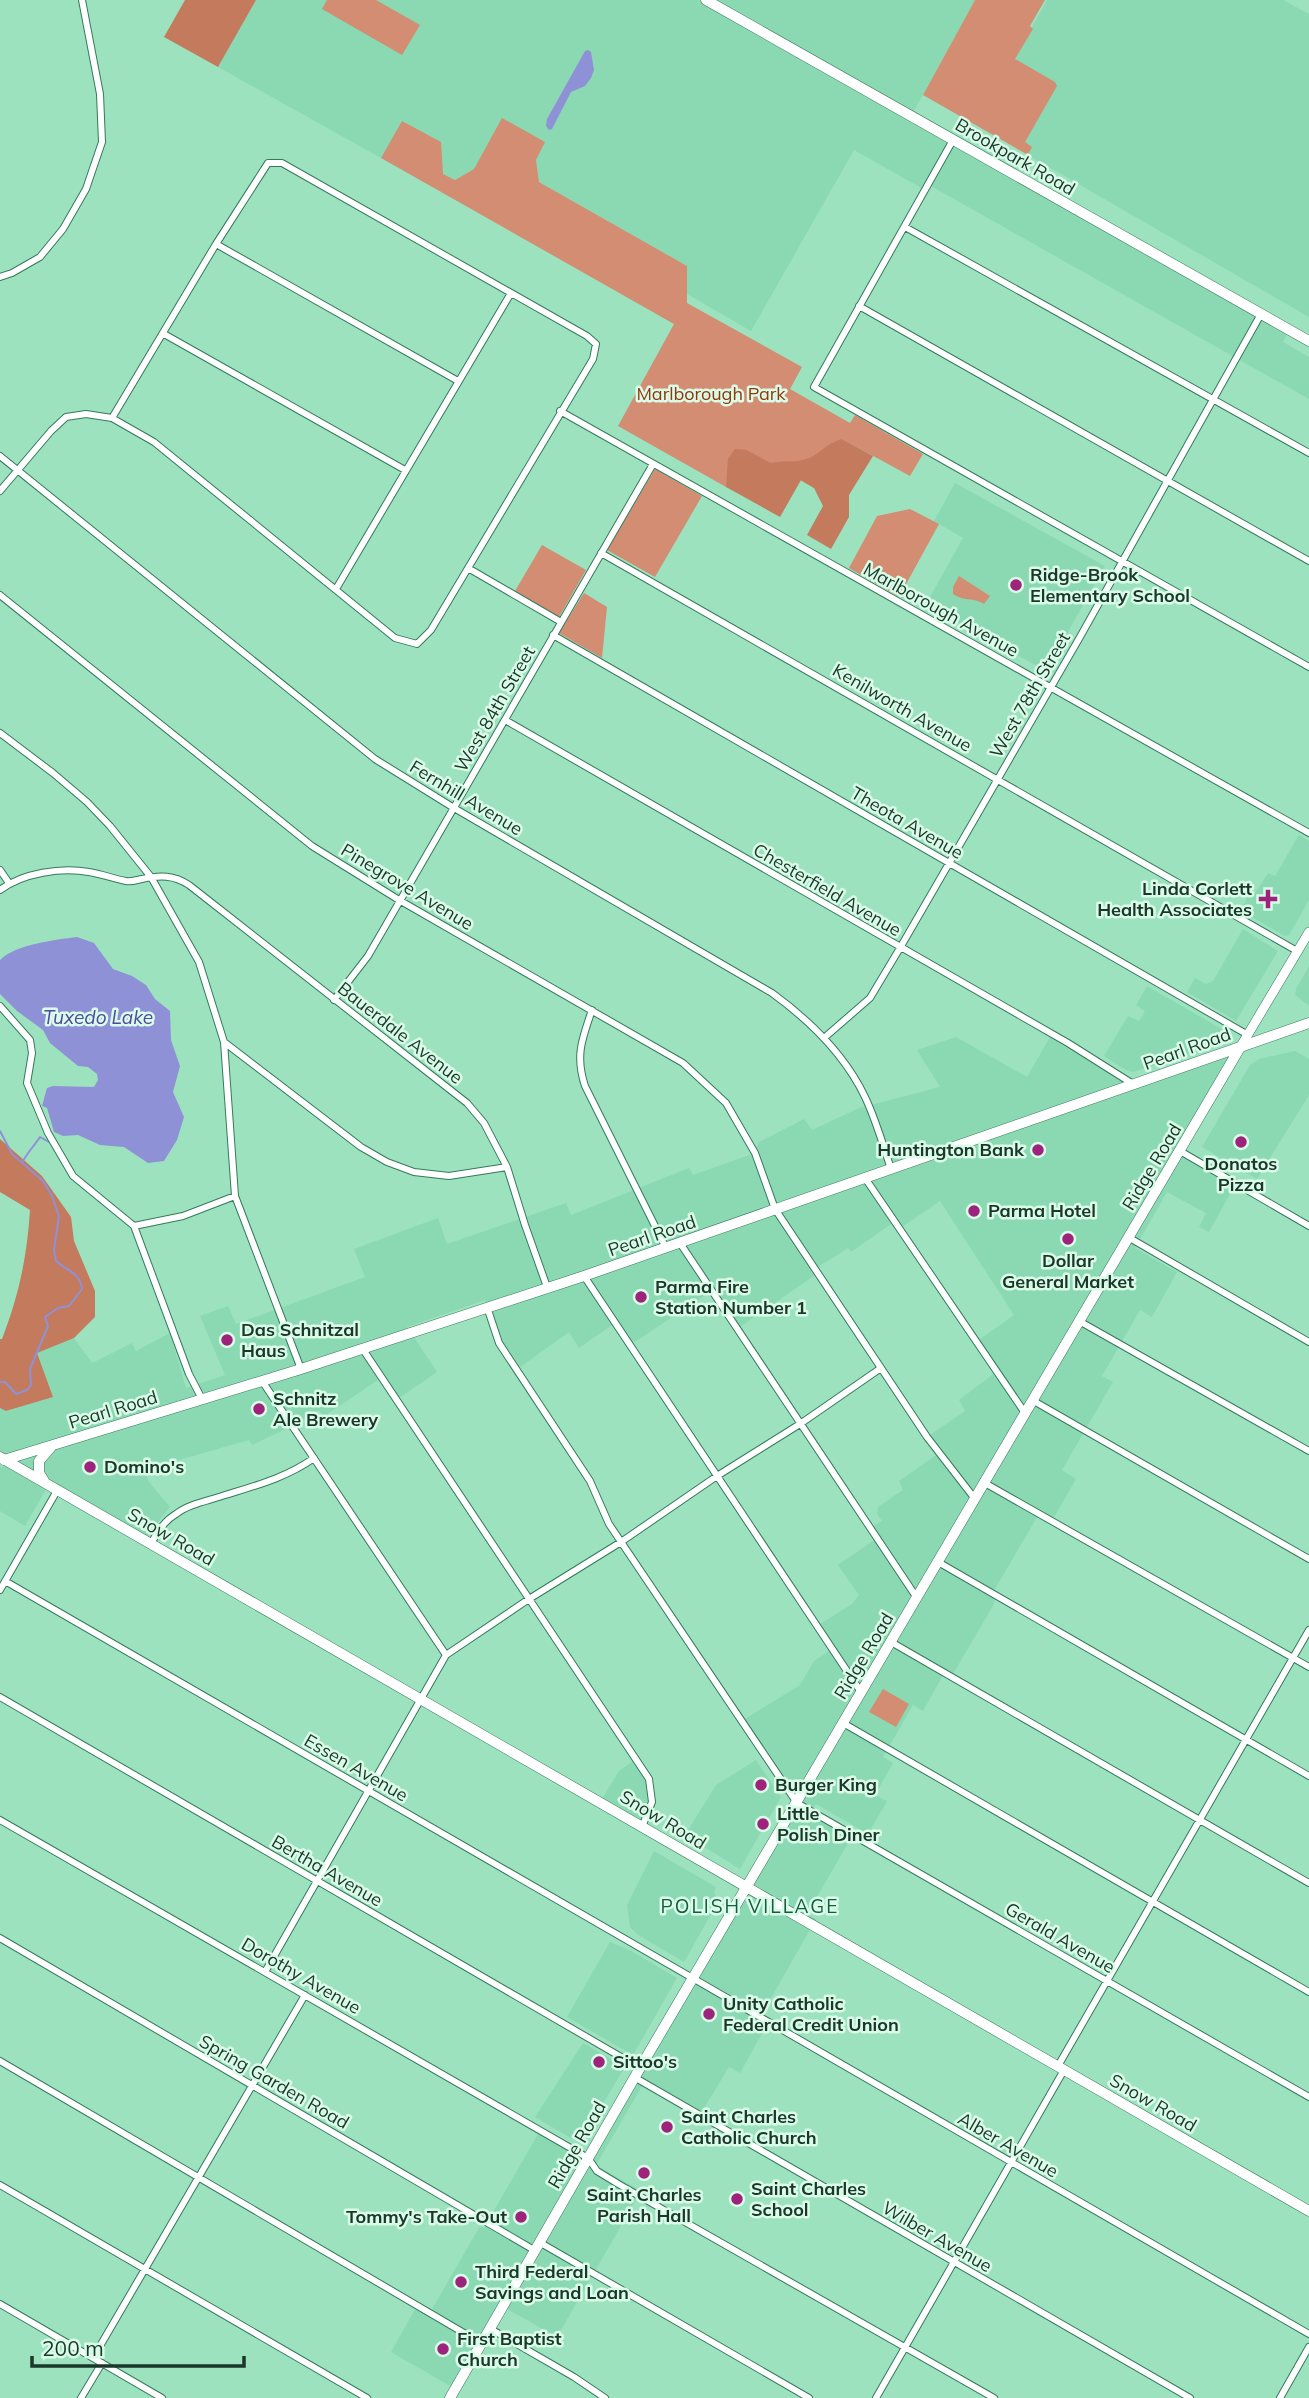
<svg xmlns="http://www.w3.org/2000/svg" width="1309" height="2398" font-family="Mulish,sans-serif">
<rect width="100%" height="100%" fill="#9ce2bf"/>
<!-- built -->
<path fill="#8ad9b2" d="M256 0H698L1287 334 1283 342 1309 357V399L929 185 925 190 854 150 751 331 687 294V266L539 182 536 160 507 122 502 119 474 169 455 180 443 174 403 121 381 158 218 67Z
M717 0H975L914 111Z
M1047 0H1283L1309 14V317L1028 155 1032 147 1024 142 1014 59Z
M955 483 1105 566 1046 671 926 604 963 538 934 521Z
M1299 835 1309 841V900L1289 935 1285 936 1241 911 1249 894 1253 896 1268 873 1275 876Z
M1243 929 1278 951 1236 1021 1187 992 1195 978 1206 984 1213 981Z
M1309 966V1004L1308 1005 1295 995 1296 989Z
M1147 986 1225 1031 1226 1038 1200 1050 1133 1072 1126 1070 1104 1056 1128 1016 1139 1021 1145 1011 1136 1005Z
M956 1037 1027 1077 1050 1037 1129 1085 1238 1050 1177 1152 1235 1185 1209 1232 1199 1227 1206 1213 1167 1192 1135 1248 1177 1272 1152 1317 1140 1310 1102 1376 1113 1382 1062 1470 1076 1479 1053 1519 1040 1512 995 1589 994 1604 953 1674 946 1670 923 1711 913 1705 883 1757 893 1763 875 1795 887 1801 868 1834 816 1804 812 1809 854 1833 807 1914 816 1919 762 2014 770 2019 740 2073 729 2067 701 2113 645 2081 596 2165 641 2191 557 2337 500 2305 452 2387 391 2352 418 2304 431 2311 480 2226 484 2228 541 2129 589 2157 799 1802 742 1721 800 1685 814 1661 832 1649 817 1626 852 1604 859 1595 838 1565 876 1539 870 1528 882 1521 877 1514 878 1507 903 1490 899 1481 942 1451 930 1435 965 1411 959 1400 996 1372 976 1342 1014 1315 940 1201 899 1229 894 1222 851 1252 848 1248 816 1268 818 1273 737 1329 712 1291 630 1345 615 1323 579 1348 569 1332 516 1370 497 1338 485 1300 407 1327 437 1372 396 1400 381 1378 323 1417 319 1410 292 1426 252 1445 249 1440 144 1470 149 1482 170 1507 147 1536 0 1451V1408L7 1411 52 1397 36 1353 74 1338 92 1363 132 1343 136 1351 170 1333 186 1388 225 1375 200 1316 228 1306 236 1324 365 1277 354 1249 438 1218 447 1244 566 1203 571 1215 689 1168 693 1175 755 1153 759 1142 804 1119 812 1130 859 1108 940 1087 917 1050Z
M1295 1051 1309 1059V1095L1257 1179 1202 1147 1250 1065 1259 1059Z
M7 1465 47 1488 25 1526 0 1511V1467Z
M756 1760 781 1797 740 1869 685 1835 716 1785Z
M633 1761 646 1781 649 1794 648 1804 641 1822 602 1799 619 1771Z
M654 1851 716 1887 714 1893 719 1900 684 1962 638 1935 630 1927 627 1905Z
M610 1942 633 1952 677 1978 633 2055 567 2017Z
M583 2043 625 2067 579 2143 535 2117Z"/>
<!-- green -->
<path fill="#d28d73" d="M327 0H376L420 25 402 55 322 9Z
M975 0H1045L1030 26 1033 29 1015 59 1055 82 1057 86 1025 142 1032 147 1028 155 923 95Z
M502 118 545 142 536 160 539 182 687 266V303L802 367 790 389 850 423 855 415 923 454 910 476 842 439 814 488 747 450 726 487 618 426 674 324 381 158 402 121 441 142 443 174 455 180 474 169Z
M655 469 702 496 655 577 607 550Z
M910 509 939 524 899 597 849 568 877 516Z
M542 545 586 570 559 617 515 591Z
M959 576 990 596 984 604C973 597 965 602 953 594V587Z
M584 593 607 607 602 658 559 633Z
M883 1689 909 1704 896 1727 869 1712Z"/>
<!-- forest -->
<path fill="#c47a5d" d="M185 0H256L218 67 164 37Z
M842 439 873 456 849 495V517L831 549 807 535 823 506 814 488 801 480 780 517 726 487 728 459 735 449 747 450 771 463C783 460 795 463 806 459 819 456 824 444 842 439Z
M0 1139 42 1176 71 1217 74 1241 95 1291V1317L74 1338 37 1353 53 1397 6 1411 0 1408V1339H2C19 1295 27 1257 30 1210L0 1192Z"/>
<!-- water -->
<path fill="#8f91d7" d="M588 50 591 52 594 70 591 78 585 86 571 92 552 129 549 130 546 126 547 119 585 51Z
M77 937 94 943 113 969 132 976 146 985 155 999 170 1011 171 1040 180 1066 173 1092 184 1117 177 1140 164 1161 148 1163 124 1147 100 1145 78 1135 63 1136 54 1132 47 1108 42 1106 47 1088 53 1086 94 1087 98 1080 97 1074 88 1067 78 1066 50 1043 43 1030 17 1011 0 994V960C16 944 55 940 77 937Z"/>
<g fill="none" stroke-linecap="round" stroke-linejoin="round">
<!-- stream -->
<path stroke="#8f91d7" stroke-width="2" d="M0 1131 12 1154 43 1181 52 1196 59 1216 54 1250 56 1261C67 1271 80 1272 82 1289L69 1306 58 1308 45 1317 48 1326 30 1369 31 1385 27 1390 16 1394 5 1382H0
M23 1161C28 1152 34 1146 40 1137L49 1142"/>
<defs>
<path id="minor" d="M953 140 814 387 1309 667
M905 227 1309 453
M216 244 458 381
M0 277 12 273 40 257 63 229 86 189 102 142 100 94 82 0
M859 306 1309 561
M164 334 405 470
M560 411 1309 833
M0 456 375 759 454 808 772 993C809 1020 845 1055 865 1097 876 1120 883 1145 891 1169
M0 491 51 431 66 417 86 414 112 418 154 442 395 638 417 644 431 630 593 359 596 344 587 336 282 163H268L216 244 112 418
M601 553 1297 951
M468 568 561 622
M336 589 511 293
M0 595 312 846 399 900 683 1063 726 1103 755 1153 775 1209 927 1437 975 1499
M553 635 1248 1035
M505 720 1068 1043 1133 1084
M0 733 53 773 87 802 110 826 151 877 199 962 224 1042 235 1196 301 1369
M0 870 9 883
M0 890C23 873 61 867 89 872 102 874 114 879 126 881 131 882 137 880 142 879 160 875 174 875 189 885L467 1103 484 1123 507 1167 525 1225 547 1287
M334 1000 368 956 653 464
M0 1006 30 1040 32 1053 27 1083 48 1133 73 1176 134 1226 189 1374 202 1399
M592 1010C582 1039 575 1056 585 1086L666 1248
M824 1038 870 998 900 948 1080 637 1261 314
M224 1042 361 1147 387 1162 414 1172 449 1176 507 1167
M1180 1151 1309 1226
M865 1178 1025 1413
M134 1226 183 1216 235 1196
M1128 1237 1309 1342
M680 1243 917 1598
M584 1276 861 1692
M487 1307 499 1343 590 1481 609 1524 797 1803 1309 2097
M1079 1321 1309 1451
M362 1348 649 1779 652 1802 642 1827
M262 1381 446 1655
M1032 1400 1309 1559
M983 1482 1309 1667
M151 1543C158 1532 164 1521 176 1514 189 1504 207 1501 222 1496 254 1486 286 1478 314 1458
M938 1562 1309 1776
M5 1581 1309 2334
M0 1590 58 1489
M891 1642 1309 1883
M0 1697 640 2068
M843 1723 1309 1992
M0 1820 588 2158 597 2171 620 2185 994 2398
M0 1938 534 2250
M265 1972 446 1655 529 1599 621 1542 717 1476 800 1424 881 1368
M0 2061 481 2343
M1058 2066 1309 1630
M634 2077 1190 2398
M0 2185 367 2398
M539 2242 809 2398
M0 2304 162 2398
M489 2328 574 2377 605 2398
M93 2358 305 1995
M81 2398 102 2363
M876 2398 1064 2070
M1280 2398 1309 2347"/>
<path id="secondary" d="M1241 1046 1309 932"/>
<path id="primary" d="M706 0 1309 341
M0 1457 1309 2211
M4 1460 301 1369 584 1276 1309 1023
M44 1481 39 1473V1461L51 1447
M450 2398 640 2068 1241 1046"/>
</defs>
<!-- minor casing -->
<use href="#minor" stroke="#357a5b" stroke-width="8"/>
<!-- secondary casing -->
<use href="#secondary" stroke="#357a5b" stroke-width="10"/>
<!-- primary casing -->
<use href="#primary" stroke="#357a5b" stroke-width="11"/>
<!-- minor -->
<use href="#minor" stroke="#fff" stroke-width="6"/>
<!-- secondary -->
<use href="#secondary" stroke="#fff" stroke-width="9"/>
<!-- primary -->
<use href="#primary" stroke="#fff" stroke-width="10"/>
</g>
<!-- markers -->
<g fill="#9d237b" stroke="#d9fbe8" stroke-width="2.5">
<circle cx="1016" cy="585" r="7"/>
<path d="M1264.5 888.5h7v7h7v7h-7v7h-7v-7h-7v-7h7z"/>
<circle cx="1241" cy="1142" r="7"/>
<circle cx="1038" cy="1150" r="7"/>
<circle cx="974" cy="1211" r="7"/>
<circle cx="1068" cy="1239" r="7"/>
<circle cx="641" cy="1297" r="7"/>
<circle cx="227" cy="1340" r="7"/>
<circle cx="259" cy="1409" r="7"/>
<circle cx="90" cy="1467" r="7"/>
<circle cx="761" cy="1785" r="7"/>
<circle cx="763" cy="1824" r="7"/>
<circle cx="709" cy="2014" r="7"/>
<circle cx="599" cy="2062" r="7"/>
<circle cx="667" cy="2127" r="7"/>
<circle cx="644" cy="2173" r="7"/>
<circle cx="737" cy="2199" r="7"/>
<circle cx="521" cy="2217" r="7"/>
<circle cx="461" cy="2282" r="7"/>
<circle cx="443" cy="2349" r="7"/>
</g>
<g text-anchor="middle" stroke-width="5" stroke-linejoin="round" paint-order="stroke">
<!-- street labels -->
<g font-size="18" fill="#1a3729" stroke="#d9fbe8">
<text transform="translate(1015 157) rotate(30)" y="6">Brookpark Road</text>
<text transform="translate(941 610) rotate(29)" y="6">Marlborough Avenue</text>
<text transform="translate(1030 695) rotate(-60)" y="6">West 78th Street</text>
<text transform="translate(902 708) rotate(30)" y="6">Kenilworth Avenue</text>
<text transform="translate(495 709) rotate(-60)" y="6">West 84th Street</text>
<text transform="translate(466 798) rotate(31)" y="6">Fernhill Avenue</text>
<text transform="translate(907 823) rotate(30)" y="6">Theota Avenue</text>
<text transform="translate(407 887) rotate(31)" y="6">Pinegrove Avenue</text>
<text transform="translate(827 890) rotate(30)" y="6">Chesterfield Avenue</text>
<text transform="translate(400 1033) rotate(38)" y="6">Bauerdale Avenue</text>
<text transform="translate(1187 1049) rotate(-20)" y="6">Pearl Road</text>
<text transform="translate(1152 1167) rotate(-59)" y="6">Ridge Road</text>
<text transform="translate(652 1236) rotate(-19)" y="6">Pearl Road</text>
<text transform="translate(113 1410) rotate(-17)" y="6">Pearl Road</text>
<text transform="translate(171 1537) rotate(30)" y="6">Snow Road</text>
<text transform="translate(864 1656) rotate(-59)" y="6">Ridge Road</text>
<text transform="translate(356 1768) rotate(30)" y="6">Essen Avenue</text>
<text transform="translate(663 1820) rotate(31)" y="6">Snow Road</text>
<text transform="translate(327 1871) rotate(30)" y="6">Bertha Avenue</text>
<text transform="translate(1060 1938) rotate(30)" y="6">Gerald Avenue</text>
<text transform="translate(301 1976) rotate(30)" y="6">Dorothy Avenue</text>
<text transform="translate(274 2082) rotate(30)" y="6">Spring Garden Road</text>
<text transform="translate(1153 2103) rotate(30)" y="6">Snow Road</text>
<text transform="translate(577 2145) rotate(-60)" y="6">Ridge Road</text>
<text transform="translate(1008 2145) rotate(30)" y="6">Alber Avenue</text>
<text transform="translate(937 2237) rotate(30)" y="6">Wilber Avenue</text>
</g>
<!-- park labels -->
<g font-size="18" fill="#91370b" stroke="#d9fbe8">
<text x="711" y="400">Marlborough Park</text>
</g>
<!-- poi labels -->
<g font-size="18" font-weight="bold" fill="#1a3729" stroke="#d9fbe8" text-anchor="start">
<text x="1030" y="581">Ridge-Brook<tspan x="1030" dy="21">Elementary School</tspan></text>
<text x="1252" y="895" text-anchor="end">Linda Corlett<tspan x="1252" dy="21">Health Associates</tspan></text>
<text x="1024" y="1156" text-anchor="end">Huntington Bank</text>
<text x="1241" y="1170" text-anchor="middle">Donatos<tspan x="1241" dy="21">Pizza</tspan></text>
<text x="988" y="1217">Parma Hotel</text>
<text x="1068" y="1267" text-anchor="middle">Dollar<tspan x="1068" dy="21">General Market</tspan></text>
<text x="655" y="1293">Parma Fire<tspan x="655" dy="21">Station Number 1</tspan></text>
<text x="241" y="1336">Das Schnitzal<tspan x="241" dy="21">Haus</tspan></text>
<text x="273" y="1405">Schnitz<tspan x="273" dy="21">Ale Brewery</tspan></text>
<text x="104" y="1473">Domino's</text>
<text x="775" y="1791">Burger King</text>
<text x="777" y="1820">Little<tspan x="777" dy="21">Polish Diner</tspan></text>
<text x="723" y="2010">Unity Catholic<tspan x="723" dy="21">Federal Credit Union</tspan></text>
<text x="613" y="2068">Sittoo's</text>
<text x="681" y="2123">Saint Charles<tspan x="681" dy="21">Catholic Church</tspan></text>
<text x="751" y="2195">Saint Charles<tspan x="751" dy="21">School</tspan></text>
<text x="644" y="2201" text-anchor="middle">Saint Charles<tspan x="644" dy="21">Parish Hall</tspan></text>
<text x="507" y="2223" text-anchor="end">Tommy's Take-Out</text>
<text x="475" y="2278">Third Federal<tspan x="475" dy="21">Savings and Loan</tspan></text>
<text x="457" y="2345">First Baptist<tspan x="457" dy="21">Church</tspan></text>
</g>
<!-- water labels -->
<g font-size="19" font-style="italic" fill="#4d499d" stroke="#d9fbe8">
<text x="98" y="1024">Tuxedo Lake</text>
</g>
<!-- neighbourhood labels -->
<g font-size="19" letter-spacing="2" fill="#125d40" stroke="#d9fbe8">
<text x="750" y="1913">POLISH VILLAGE</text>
</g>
</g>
<!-- scale -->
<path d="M32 2356v10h212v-10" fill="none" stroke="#1a3729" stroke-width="3.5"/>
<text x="42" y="2356" font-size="21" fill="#1a3729" stroke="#d9fbe8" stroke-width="5" paint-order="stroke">200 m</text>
</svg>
